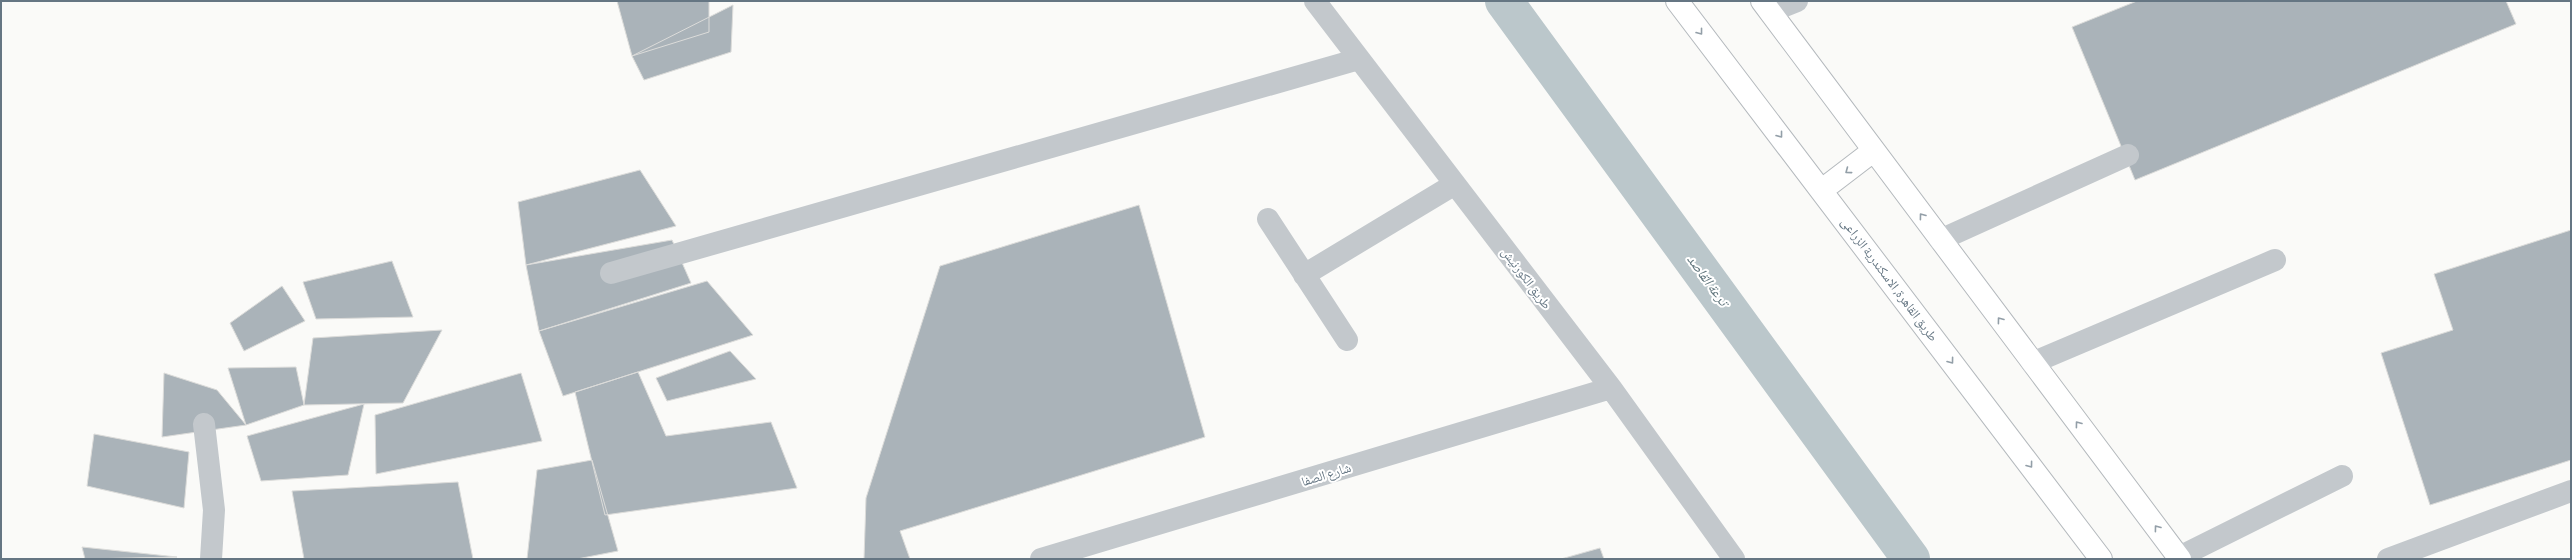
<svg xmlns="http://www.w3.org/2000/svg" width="2572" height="560" font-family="'Sofia Sans Condensed','Noto Naskh Arabic',sans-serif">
<rect width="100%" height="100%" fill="#fafaf8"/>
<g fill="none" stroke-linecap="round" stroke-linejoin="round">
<!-- canal -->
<path stroke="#bbc7cb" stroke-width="38" d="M1504 1 1911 559"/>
</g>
<!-- building -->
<path fill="#aab3b9" stroke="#dcdcda" d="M617 1H709V32L632 56Z
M2137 1H2506L2516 24 2135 180 2072 27Z
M733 5 731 52 644 80 632 56Z
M640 170 676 226 526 265 518 202Z
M1139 205 1205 437 900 531 910 559H864L866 498 940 266Z
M2571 230V460L2430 505 2381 353 2453 330 2434 274Z
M672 240 691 283 539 331 526 265Z
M392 261 413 317 316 319 303 282Z
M707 281 753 335 563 396 539 331Z
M282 286 305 321 244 351 230 323Z
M442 330 403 403 304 405 313 338Z
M730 351 756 379 667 401 656 378Z
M296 367 304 405 246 425 228 368Z
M638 372 666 436 771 422 797 488 605 515 575 392Z
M164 373 217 390 246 425 162 437Z
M521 373 542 441 376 474 375 415Z
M364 404 348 475 261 481 247 436Z
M94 434 189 452 184 508 87 486Z
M592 460 618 551 577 559H527L537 470Z
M458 482 473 559H304L292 491Z
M82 547 177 557 85 559Z
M1600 548 1604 559H1561Z"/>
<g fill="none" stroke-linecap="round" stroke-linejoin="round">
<defs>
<path id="highway" d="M1677 1 2101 559
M1762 1 2180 559
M1822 190 1873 151"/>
</defs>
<!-- highway casing -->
<use href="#highway" stroke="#b4b9bd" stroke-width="24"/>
<!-- minor -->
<path stroke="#c3c8cc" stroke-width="22" d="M1315 1 1611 388 1734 559
M1770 12 1797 1
M1268 219 1347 340
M1940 240 2128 155
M611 273 1359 59
M1304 275 1455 184
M2032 363 2275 260
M204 424 214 510 211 559
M2179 557 2342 476
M1041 559 1611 388
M2388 559 2571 491"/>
<!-- highway -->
<use href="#highway" stroke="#fff" stroke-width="22"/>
</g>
<!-- one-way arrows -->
<defs><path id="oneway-chevron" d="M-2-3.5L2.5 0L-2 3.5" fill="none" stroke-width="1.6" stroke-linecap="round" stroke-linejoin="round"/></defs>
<g stroke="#939fa8">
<use href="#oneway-chevron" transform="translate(1700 32) rotate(52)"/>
<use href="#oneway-chevron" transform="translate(1780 135) rotate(52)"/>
<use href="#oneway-chevron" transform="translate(1848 171) rotate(143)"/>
<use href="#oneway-chevron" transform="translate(1922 216) rotate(-127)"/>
<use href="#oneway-chevron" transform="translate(2000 320) rotate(-127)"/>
<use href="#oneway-chevron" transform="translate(1951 361) rotate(53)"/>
<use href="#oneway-chevron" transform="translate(2078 424) rotate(-127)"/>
<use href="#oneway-chevron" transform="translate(2030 465) rotate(53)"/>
<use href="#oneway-chevron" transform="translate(2157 528) rotate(-127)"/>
</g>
<g text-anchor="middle" stroke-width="4" stroke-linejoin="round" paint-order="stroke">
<!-- street labels -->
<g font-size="13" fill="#657683" stroke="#fff">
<text transform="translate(1527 278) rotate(53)" y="5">طريق الكورنيش</text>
<text transform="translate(1890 279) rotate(53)" y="5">طريق القاهرة, الاسكندرية الزراعى</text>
<text transform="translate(1326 474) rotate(-17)" y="5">شارع الصفا</text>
</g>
<!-- water labels -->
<g font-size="14" font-style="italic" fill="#60757c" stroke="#fff">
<text transform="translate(1708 280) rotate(54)" y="5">ترعة القاصد</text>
</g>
</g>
<!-- border -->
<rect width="2572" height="560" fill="none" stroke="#657683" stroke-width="4"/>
</svg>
